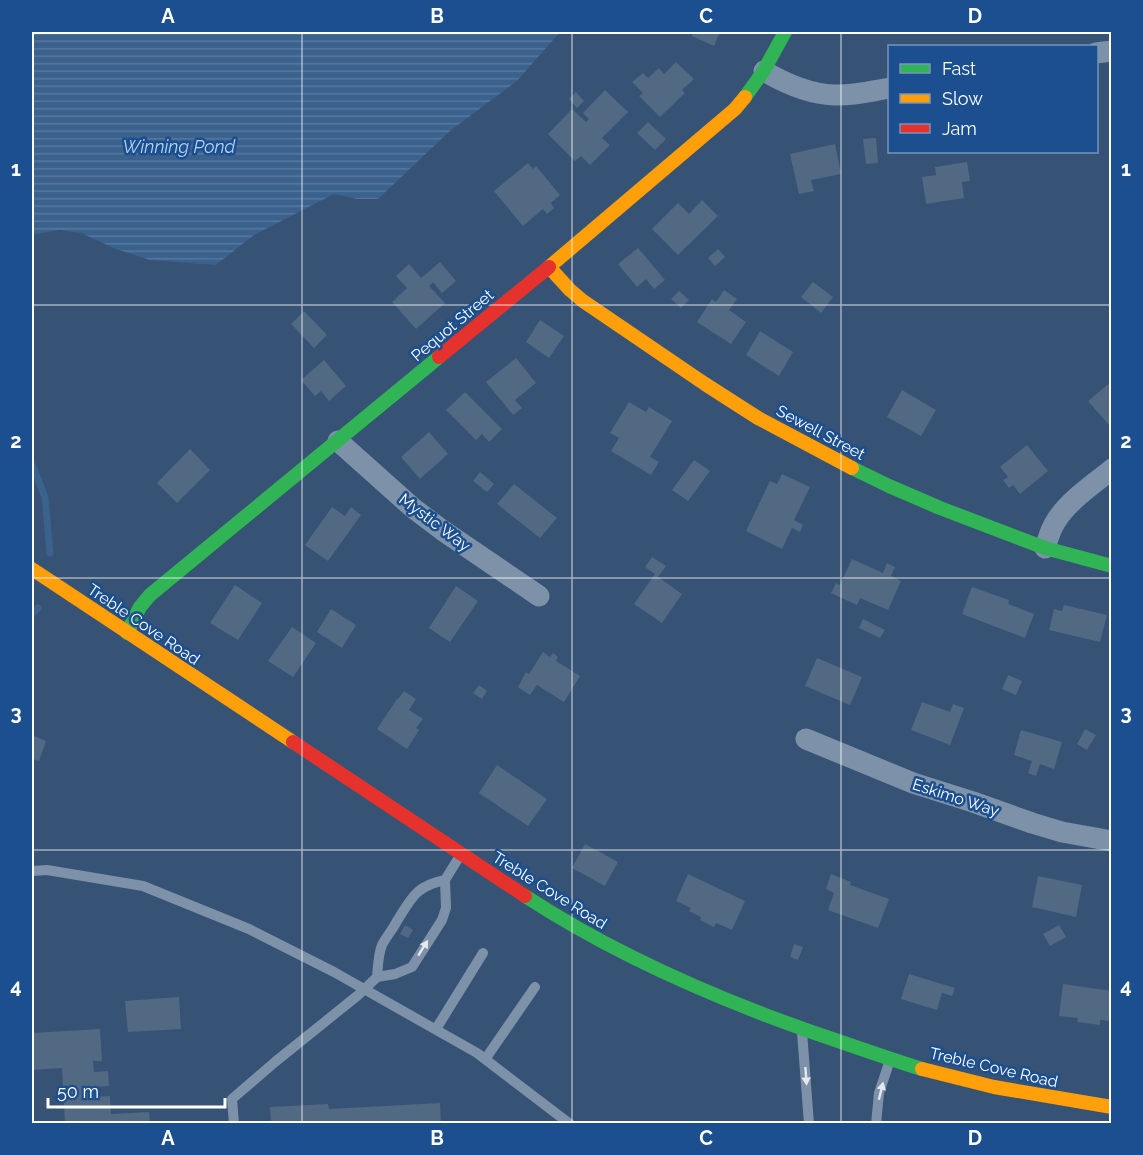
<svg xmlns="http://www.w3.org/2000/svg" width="1143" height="1155" font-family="Raleway,sans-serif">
<defs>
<pattern id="water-rules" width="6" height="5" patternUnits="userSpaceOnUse" patternTransform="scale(1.5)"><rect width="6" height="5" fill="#3b618d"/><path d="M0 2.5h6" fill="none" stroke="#58799e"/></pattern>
</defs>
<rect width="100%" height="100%" fill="#365274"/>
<!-- water -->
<path fill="url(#water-rules)" d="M32 32H560L517 81 450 131 378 199H357L334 194 254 235 216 265 150 260 116 249 81 233 59 230 32 235Z"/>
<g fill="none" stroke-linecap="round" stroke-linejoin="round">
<!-- stream -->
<path stroke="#3b618d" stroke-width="7" d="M32 464 45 497 50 553
M32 614 38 608"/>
</g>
<!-- building -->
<path fill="#526984" d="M693 32H720L714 46 692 36Z
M676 62 694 79 682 90 685 93 660 117 639 96 643 93 632 82 643 73 648 78 659 68 664 74Z
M605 90 628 112 602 138 610 145 590 165 581 156 575 161 548 134 572 109 586 122 589 119 583 113Z
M576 92 584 101 577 108 569 99Z
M648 122 666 139 655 150 637 133Z
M876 138 878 163 866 164 863 139Z
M835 144 841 174 811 180 814 191 799 194 790 154Z
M967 162 970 181 962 182 964 198 926 204 922 177 936 175 935 167Z
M528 163 533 169 536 166 560 195 551 203 554 208 547 214 543 209 523 226 494 191Z
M702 200 718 216 678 255 652 229 678 203 689 214Z
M638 248 665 280 654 289 646 279 637 287 618 264Z
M718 249 725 257 715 266 708 258Z
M440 262 456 281 442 293 433 282 429 286 445 303 416 329 392 302 407 288 396 276 409 264 421 278Z
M813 282 833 297 821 313 801 297Z
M724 290 737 299 729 310 746 322 731 344 697 322 712 299 716 302Z
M679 291 689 300 681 308 671 299Z
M304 311 327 335 314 348 291 324Z
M540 320 564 336 549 358 526 342Z
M760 331 793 352 779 376 746 355Z
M516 358 536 383 515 400 522 408 513 415 486 382Z
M324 360 346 386 329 401 321 391 315 396 301 380Z
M1112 381V423L1109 425 1088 401Z
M902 390 936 410 921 436 887 417Z
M465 392 502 429 489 442 482 434 476 440 446 410Z
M629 402 646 412 649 407 672 421 650 457 659 462 651 475 611 451 619 438 610 433Z
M429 432 448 454 420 479 401 457Z
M1027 445 1048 471 1020 494 1013 485 1009 488 1003 480 1008 477 1000 467Z
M190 449 210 470 177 503 157 483Z
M694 460 710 471 688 501 672 490Z
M480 472 494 484 487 492 473 481Z
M782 474 810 487 794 520 803 525 800 532 792 528 782 549 746 531 770 481 777 484Z
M514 484 557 518 540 538 497 504Z
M332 507 345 516 351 507 361 515 328 561 305 545Z
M652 557 666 566 658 577 682 594 662 623 634 604 655 574 645 567Z
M852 559 883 573 887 563 895 567 891 576 901 581 888 610 860 598 857 605 831 593 836 583 840 585Z
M235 585 262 603 238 640 210 623Z
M456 586 478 601 450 642 429 628Z
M972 587 1009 600 1008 604 1034 614 1025 638 962 614Z
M1064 605 1107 615 1100 642 1049 630 1054 609 1062 611Z
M331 609 356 625 342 648 317 632Z
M863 619 885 630 880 638 859 628Z
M292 627 316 643 293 677 268 661Z
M543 652 550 657 553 653 558 657 556 661 580 676 564 702 537 685 530 695 518 687 526 672 529 674Z
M817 658 862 677 850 705 805 686Z
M1008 675 1022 681 1016 695 1002 689Z
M479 685 487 691 482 699 473 693Z
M404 691 416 699 409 710 423 719 416 728 419 730 407 749 377 729 397 699H398Z
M922 702 950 712 953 704 964 708 950 745 911 730Z
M1085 729 1096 735 1087 750 1077 744Z
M1021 730 1062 742 1054 769 1040 764 1036 776 1028 773 1032 761 1014 755Z
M32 735 46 741 39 761 32 759Z
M497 765 547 799 528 826 479 793Z
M585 844 618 862 605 886 572 868Z
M688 874 745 901 732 930 716 923 714 927 700 920 701 917 689 911 691 908 676 901Z
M831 874 851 882 850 885 889 899 878 928 828 910 834 893 826 889Z
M1038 876 1082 885 1076 917 1032 907Z
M405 925 413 930 408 938 400 934Z
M1059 925 1066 937 1050 946 1043 934Z
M794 944 803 947 798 960 790 957Z
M909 974 955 988 952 996 942 993 937 1010 901 999Z
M1063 984 1112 991V1021L1100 1020V1025L1077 1022 1078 1018 1059 1016Z
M179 997 181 1029 128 1032 125 1001Z
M100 1029 102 1061H93L94 1072 108 1071 109 1086 93 1087 94 1097 110 1096 111 1114 149 1112 150 1124H65L62 1068 32 1070V1033Z
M440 1103 441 1124H271L270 1107 328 1104 329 1109Z"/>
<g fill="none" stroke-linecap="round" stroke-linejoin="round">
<!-- lane -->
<path stroke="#7d92a8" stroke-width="10" d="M32 871 47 870 143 886 249 929 334 972 477 1053 570 1124
M377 977C378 967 378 955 382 945 386 937 393 929 397 921 412 897 416 886 445 880
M436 1029 483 953
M802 1032 809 1124
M486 1058 535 987
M234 1124 232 1099 275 1062 357 996 377 977 395 974 412 967 442 920 446 908 445 880 461 854
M876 1124 879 1093 890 1060"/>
<!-- street -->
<path stroke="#7d92a8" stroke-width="21" d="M1096 53 1112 51
M764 71C786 84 809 94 834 95 853 96 871 91 890 88
M338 441 413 508 442 530 539 596
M1045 548C1048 539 1050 530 1056 521 1068 501 1094 484 1112 469
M806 739 913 783 973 802 1032 823 1062 832 1112 841"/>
<!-- fast -->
<path stroke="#30b455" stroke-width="14" d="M745 97 763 72 785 32
M852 468 889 486 940 508 1045 548 1112 566
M127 633 140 607 150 595 439 357
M525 896C623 960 733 1006 844 1043 870 1052 896 1061 922 1069"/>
<!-- slow -->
<path stroke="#ff9f0a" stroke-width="14" d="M549 267 570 290 583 301 705 384 758 418 852 468
M549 267 735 109 745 97
M32 569 293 742
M922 1069 994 1087 1112 1107"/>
<!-- jam -->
<path stroke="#e5322d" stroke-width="14" d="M439 357 549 267
M293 742 525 896"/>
</g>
<!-- one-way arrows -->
<defs><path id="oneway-solid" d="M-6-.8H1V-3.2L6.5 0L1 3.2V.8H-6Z" transform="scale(1.5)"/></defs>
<g fill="#e5e9ee">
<use href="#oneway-solid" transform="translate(423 948) rotate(-58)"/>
<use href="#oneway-solid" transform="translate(806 1076) rotate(86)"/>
<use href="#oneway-solid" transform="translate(881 1091) rotate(-76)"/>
</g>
<!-- grid -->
<path fill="none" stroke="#fff" stroke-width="1.5" stroke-opacity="0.55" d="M302 32V1124M572 32V1124M841 32V1124M32 305H1112M32 578H1112M32 850H1112"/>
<g text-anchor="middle" stroke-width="5" stroke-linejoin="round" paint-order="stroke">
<!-- street labels -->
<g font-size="16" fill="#fff" stroke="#1b4f8f">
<text transform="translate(452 325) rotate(-40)" y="6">Pequot Street</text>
<text transform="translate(821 432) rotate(28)" y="6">Sewell Street</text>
<text transform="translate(435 522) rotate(37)" y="6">Mystic Way</text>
<text transform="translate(144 624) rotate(34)" y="6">Treble Cove Road</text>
<text transform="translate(956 797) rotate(18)" y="6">Eskimo Way</text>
<text transform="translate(550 890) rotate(32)" y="6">Treble Cove Road</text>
<text transform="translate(994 1067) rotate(13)" y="6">Treble Cove Road</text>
</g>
<!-- water labels -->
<g font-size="18" font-style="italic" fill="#b5d3f5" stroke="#1b4f8f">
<text x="179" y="153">Winning Pond</text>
</g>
</g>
<!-- border -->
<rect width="1143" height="1155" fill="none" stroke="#1b4f8f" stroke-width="66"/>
<!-- legend -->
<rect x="888" y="45" width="210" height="108" fill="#1b4f8f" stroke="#7695bc" stroke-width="1.5"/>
<rect x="900" y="64" width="30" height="9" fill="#30b455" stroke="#7695bc" stroke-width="1.5"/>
<text x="942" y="75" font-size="18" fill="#ffffff">Fast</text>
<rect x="900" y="94" width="30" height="9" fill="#ff9f0a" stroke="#7695bc" stroke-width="1.5"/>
<text x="942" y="105" font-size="18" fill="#ffffff">Slow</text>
<rect x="900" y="124" width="30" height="9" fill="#e5322d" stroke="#7695bc" stroke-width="1.5"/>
<text x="942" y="135" font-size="18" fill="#ffffff">Jam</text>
<!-- scale -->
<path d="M48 1098v9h177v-9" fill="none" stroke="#ffffff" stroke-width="3"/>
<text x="57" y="1098" font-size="18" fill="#ffffff" stroke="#1b4f8f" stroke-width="4.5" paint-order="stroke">50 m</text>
<rect x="33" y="33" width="1077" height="1089" fill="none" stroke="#fff" stroke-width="2"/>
<g font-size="20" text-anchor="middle" font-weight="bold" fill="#fff">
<text x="168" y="23">A</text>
<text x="437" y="23">B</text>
<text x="706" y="23">C</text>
<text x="975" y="23">D</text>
<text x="16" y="176">1</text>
<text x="1126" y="176">1</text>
<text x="16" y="448">2</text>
<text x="1126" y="448">2</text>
<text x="16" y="720">3</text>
<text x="1126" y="720">3</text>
<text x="16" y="993">4</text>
<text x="1126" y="993">4</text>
<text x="168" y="1145">A</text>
<text x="437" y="1145">B</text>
<text x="706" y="1145">C</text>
<text x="975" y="1145">D</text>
</g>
</svg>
